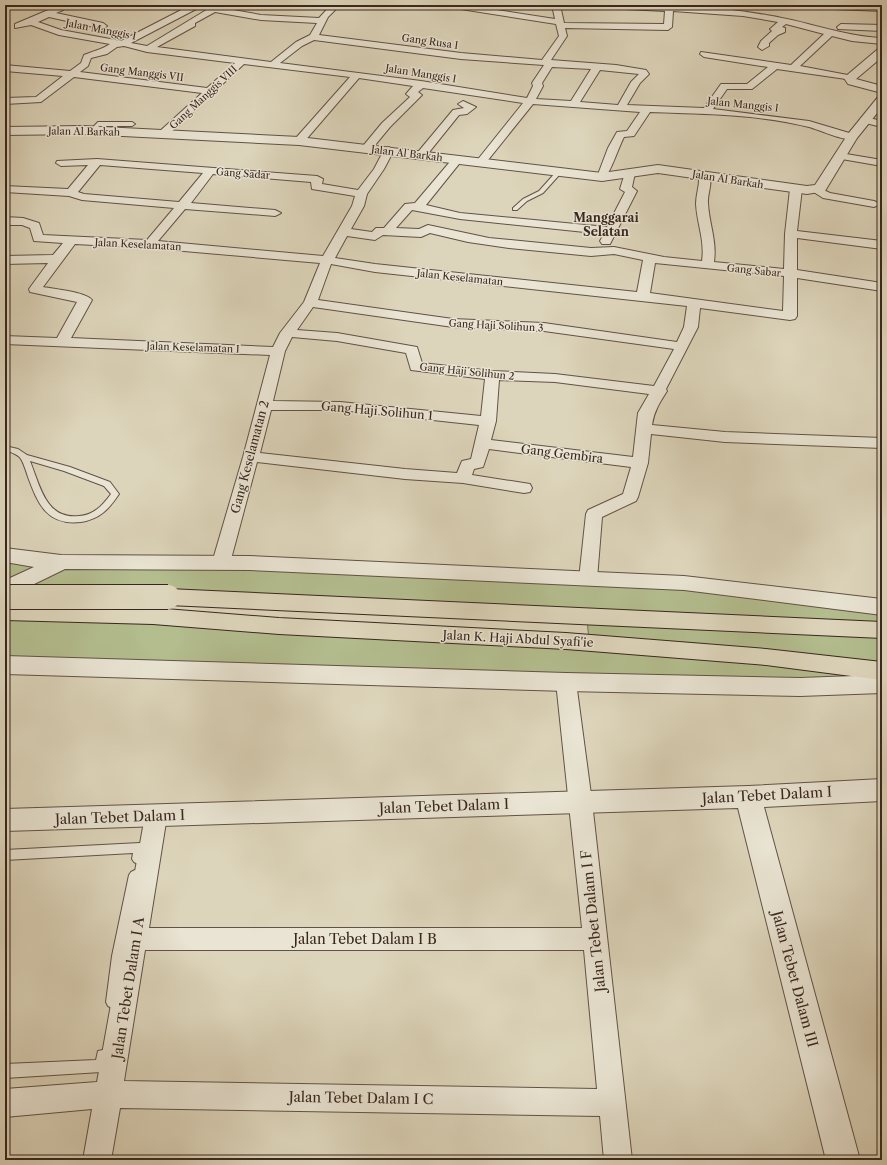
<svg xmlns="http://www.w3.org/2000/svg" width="887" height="1165" font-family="'Libre Caslon Text',serif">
<rect width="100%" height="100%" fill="#ddd5bb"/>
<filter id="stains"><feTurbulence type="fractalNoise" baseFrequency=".005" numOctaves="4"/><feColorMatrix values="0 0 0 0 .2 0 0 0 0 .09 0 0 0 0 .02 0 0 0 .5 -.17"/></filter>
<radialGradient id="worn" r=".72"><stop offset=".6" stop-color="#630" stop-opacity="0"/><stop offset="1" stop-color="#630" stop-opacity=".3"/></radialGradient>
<!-- green -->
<path fill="#b3bd8e" stroke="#767256" d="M5 555 588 579 882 607V684L5 665V612L589 643 587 617 5 597Z"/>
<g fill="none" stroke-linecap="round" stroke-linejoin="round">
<!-- stream -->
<path fill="#6f7f74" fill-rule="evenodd" d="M771 5H791L794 6 792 7Z"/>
<defs>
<path id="service" d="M98 122H132L135 124 132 126H99L95 131H91V129Z
M556 172 561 173 543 193 527 201 517 210H513V208L523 199 539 191Z
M5 446 18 449 27 455 70 467 110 482 119 494C109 509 100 519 81 522 47 526 38 504 28 477 26 471 24 464 21 459 18 454 10 452 5 450ZM30 461 64 471 104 486 111 494C102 506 94 515 79 516 46 520 40 486 30 461Z
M140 843 144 845C147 850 145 857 142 862L138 864 134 862 132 859 133 853 5 860V850Z
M135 870 139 872 141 875 124 956 118 1002 116 1006 112 1008 108 1006 106 1002 112 956 129 875 131 872Z
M103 1050 108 1051 110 1056 106 1071 101 1072 5 1078V1064L96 1060 98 1051Z"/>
<path id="minor" d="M45 5 63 6V10L56 13 103 23 107 26 103 29 49 17 38 22 61 30 121 41 191 5H223L222 8 261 15 319 18 331 5H340L328 17 319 35 461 53 542 60 559 36 556 24 448 7 444 5H464L555 19 552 5H560L564 23 664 24 665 11 586 7 582 5C643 5 706 4 766 15 806 21 842 36 882 38V44L852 41 832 36 800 66 853 76V80L777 69 752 89H727L713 109 809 121 856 135 857 137 856 139C845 142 820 130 809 127 758 114 702 114 650 112L634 136 624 137C619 146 609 178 602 180L597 177 608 148 617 132 627 131 640 112 533 104 484 165 480 166 475 163 523 103 423 88 418 92 422 95 390 127 371 150H363L362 148 363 146 382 123 410 97 406 94 413 86 359 78 303 143H295L294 141 295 139 350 77 244 64 168 135 164 136 159 133 160 131 202 93 74 77 41 102 5 104V98L36 97 63 76 5 71V65L70 71 81 63 84 55C93 51 101 50 110 44L59 35 31 25 15 28V24L53 8ZM200 7 208 9 147 46 131 43ZM673 11 743 16 778 22 770 29 772 31 761 41 758 47 762 50 769 46V43L778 35 785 32V28L782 27 786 24 824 34 791 65 701 52 700 54 704 57 768 67 747 84H721L704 108 627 105 640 83 649 74 646 70 616 65 551 60 567 36 565 28 668 30 672 27ZM215 12 261 20 317 23 310 35 296 42 271 62 157 47 195 26V23ZM314 40 461 59 544 65 532 83 533 86 527 98 421 81 280 63 302 46ZM124 46 147 52 235 63 207 88 80 72 88 66 91 58 107 54 117 47ZM552 67 591 69 571 101 536 99 543 86 542 83ZM600 70 639 74 631 82 618 105 580 102Z
M782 5 882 7V11L786 7Z
M841 24 882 25V31L838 29 837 27Z
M463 101 476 107 467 114 459 115 426 156H418L417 154 418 152 453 110 464 108 458 104Z
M865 117 882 121V127L861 122 860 120 861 118Z
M389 147 394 150 384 169 367 194 364 206 351 229 372 232 376 228H384L405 204 415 203 454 157 458 156 463 159 426 205 460 213 607 227 625 192 620 189 625 173 630 170 635 173 632 187 637 191 610 244H602L600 241 604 234 460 219 412 210 396 228 419 229 428 225 489 238 591 248 614 247 664 257 702 261C705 240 697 224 696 204 696 194 700 185 699 175L704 172 708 173C714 182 707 193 708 203 709 224 717 240 714 262L784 269 785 234 790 189 796 186 800 187 802 189 797 231 882 241V249L797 238V270L882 283V291L797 278V316L795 319 790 320 700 308 698 327 666 389 667 391C660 402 654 411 652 425L725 432 882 438V448L725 442 651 434 648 463 638 497 636 501 602 517 597 579 594 583 588 585 582 583 579 579 586 514 588 510 623 494 631 467 489 449 483 467 474 469 472 475 530 484 532 488 530 492 524 493 463 483 405 479 257 462 230 563 227 567 221 569 215 567 212 563 243 457 270 355 5 344V336L57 338 77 302 30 292 29 289 48 263 5 264V256L53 255 63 243 34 241 30 228 22 225H5V217L23 218 39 223 43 235 147 240 174 208 82 200 69 196 5 192V186L68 189 88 165 61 166 56 163 57 161 97 159 317 176 323 179 322 184 358 190 374 169 385 148ZM100 165 203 173 179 202 84 194 78 192ZM213 174 311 182 312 189 355 196 352 206 323 256 158 241 185 209 275 216 281 213 275 210 191 203ZM430 233 468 242 509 248 591 256 614 254 643 260 637 292 375 264 335 258 347 236 375 240 383 235 421 237ZM75 244 150 248 320 263 304 302 280 333 273 347 71 338 92 300C86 292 54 289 43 287ZM655 263 784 276 783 311 650 293ZM331 264 375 272 687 306 684 327 677 342 544 323 453 319 318 300ZM313 307 453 327 544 331 674 349 654 386 555 374 492 371 422 363 417 347 337 333 297 330ZM292 337 337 341 406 353 411 370 485 379 481 416 340 402 273 401 285 351ZM499 380 555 382 649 394 638 413 633 457 491 440 496 421ZM271 410H340L479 425 471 459 462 461 457 473 405 469 260 453Z
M840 153 882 160V166L836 158 835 156 836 154Z
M815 186 830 193 874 201 880 204 874 207 823 198 809 189Z
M566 675 573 677 576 682 592 802 632 1160H604L600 1116 120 1108 111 1160H83L92 1109 5 1117V1089L97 1082 145 816 148 810 156 807 164 810 167 816 149 928H582L556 682 559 677ZM145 950H584L597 1089 124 1081Z"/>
<path id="tertiary" d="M882 48V57L856 79 882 86V93L848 84 844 78 846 76 878 49Z
M882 95V107L857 138 825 191 807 194 658 173 602 181 299 145 83 134 5 135V127L83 126 299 137 602 173 658 165 807 186 815 185 848 134 878 97Z
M5 548 61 555 249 556 684 576 882 599V615L684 590 249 570 65 569 26 588 13 602 5 605V583L10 578 34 567 5 562Z
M5 656 566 673 800 678 882 675V693L800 696 566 691 5 674Z
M882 779V801L764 807 860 1160H826L738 808 5 831V809L748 786Z"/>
<path id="primary" d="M168 589 882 622V638L168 605 160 602 157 597 160 592Z
M5 604 153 608 279 618 566 633 766 649 882 662V680L766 665 566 649 279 634 153 624 5 620Z"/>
</defs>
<!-- service casing -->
<use href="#service" stroke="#625246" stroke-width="2"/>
<!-- minor casing -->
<use href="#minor" stroke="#625246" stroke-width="2"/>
<!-- tertiary casing -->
<use href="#tertiary" stroke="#625246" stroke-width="2"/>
<!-- primary casing -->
<use href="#primary" stroke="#39271f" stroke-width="2"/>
<!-- service -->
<use href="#service" fill="#e9e4d3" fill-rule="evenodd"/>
<!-- minor -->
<use href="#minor" fill="#e9e4d3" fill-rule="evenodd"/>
<!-- tertiary -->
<use href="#tertiary" fill="#e9e4d3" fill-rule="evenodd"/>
<!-- primary -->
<use href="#primary" fill="#ddd5bb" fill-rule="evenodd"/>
<defs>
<path id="primary-bridge" d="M5 597H168"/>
</defs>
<!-- primary-bridge casing -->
<use href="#primary-bridge" stroke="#39271f" stroke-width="26" stroke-linecap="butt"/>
<!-- primary-bridge -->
<use href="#primary-bridge" stroke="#ddd5bb" stroke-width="24"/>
</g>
<g text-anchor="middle" stroke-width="3" stroke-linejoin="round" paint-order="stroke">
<!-- far-street labels -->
<g font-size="10" fill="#39271f" stroke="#e9e4d3">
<text transform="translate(101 29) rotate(11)" y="4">Jalan Manggis I</text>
<text transform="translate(430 41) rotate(8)" y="4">Gang Rusa I</text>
<text transform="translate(142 72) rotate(7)" y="4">Gang Manggis VII</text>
<text transform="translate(421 73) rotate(9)" y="4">Jalan Manggis I</text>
<text transform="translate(203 97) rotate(-43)" y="4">Gang Manggis VIII</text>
<text transform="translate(743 104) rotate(6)" y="4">Jalan Manggis I</text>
<text transform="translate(84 131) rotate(1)" y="4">Jalan Al Barkah</text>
<text transform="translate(407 153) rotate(7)" y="4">Jalan Al Barkah</text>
<text transform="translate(243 173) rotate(4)" y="4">Gang Sadar</text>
<text transform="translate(728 179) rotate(9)" y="4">Jalan Al Barkah</text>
<text transform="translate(138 244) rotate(3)" y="4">Jalan Keselamatan</text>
<text transform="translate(754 270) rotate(6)" y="4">Gang Sabar</text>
<text transform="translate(460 277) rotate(6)" y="4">Jalan Keselamatan</text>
<text transform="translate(496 325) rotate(3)" y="4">Gang Haji Solihun 3</text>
<text transform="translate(193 347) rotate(2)" y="4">Jalan Keselamatan I</text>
<text transform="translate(467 371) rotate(6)" y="4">Gang Haji Solihun 2</text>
</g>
<!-- far-quarter labels -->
<g font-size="12" font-weight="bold" fill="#39271f" stroke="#e9e4d3">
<text x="606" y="222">Manggarai<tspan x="606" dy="14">Selatan</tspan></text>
</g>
<!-- street labels -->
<g font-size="12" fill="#39271f" stroke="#e9e4d3">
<text transform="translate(377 411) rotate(5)" y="4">Gang Haji Solihun 1</text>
<text transform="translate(562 454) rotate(7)" y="4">Gang Gembira</text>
<text transform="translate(250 457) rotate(-75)" y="4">Gang Keselamatan 2</text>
<text transform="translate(518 639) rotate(3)" y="4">Jalan K. Haji Abdul Syafi'ie</text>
</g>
<!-- near-street labels -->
<g font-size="14" fill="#39271f" stroke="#e9e4d3">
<text transform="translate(767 795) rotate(-3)" y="5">Jalan Tebet Dalam I</text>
<text transform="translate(444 806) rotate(-2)" y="5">Jalan Tebet Dalam I</text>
<text transform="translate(120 817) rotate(-2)" y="5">Jalan Tebet Dalam I</text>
<text transform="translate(593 921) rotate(-96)" y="5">Jalan Tebet Dalam I F</text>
<text x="365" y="944">Jalan Tebet Dalam I B</text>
<text transform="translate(795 979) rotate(75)" y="5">Jalan Tebet Dalam III</text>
<text transform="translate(128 988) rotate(-81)" y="5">Jalan Tebet Dalam I A</text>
<text transform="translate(361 1098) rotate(1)" y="5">Jalan Tebet Dalam I C</text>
</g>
</g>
<!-- margin -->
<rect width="887" height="1165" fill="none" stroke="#ddd5bb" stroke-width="20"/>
<rect x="6" y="6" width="875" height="1153" fill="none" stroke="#39271f" stroke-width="2"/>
<rect x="10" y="10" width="867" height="1145" fill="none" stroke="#39271f"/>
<rect width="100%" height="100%" filter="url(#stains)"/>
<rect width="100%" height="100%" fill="url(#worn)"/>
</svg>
